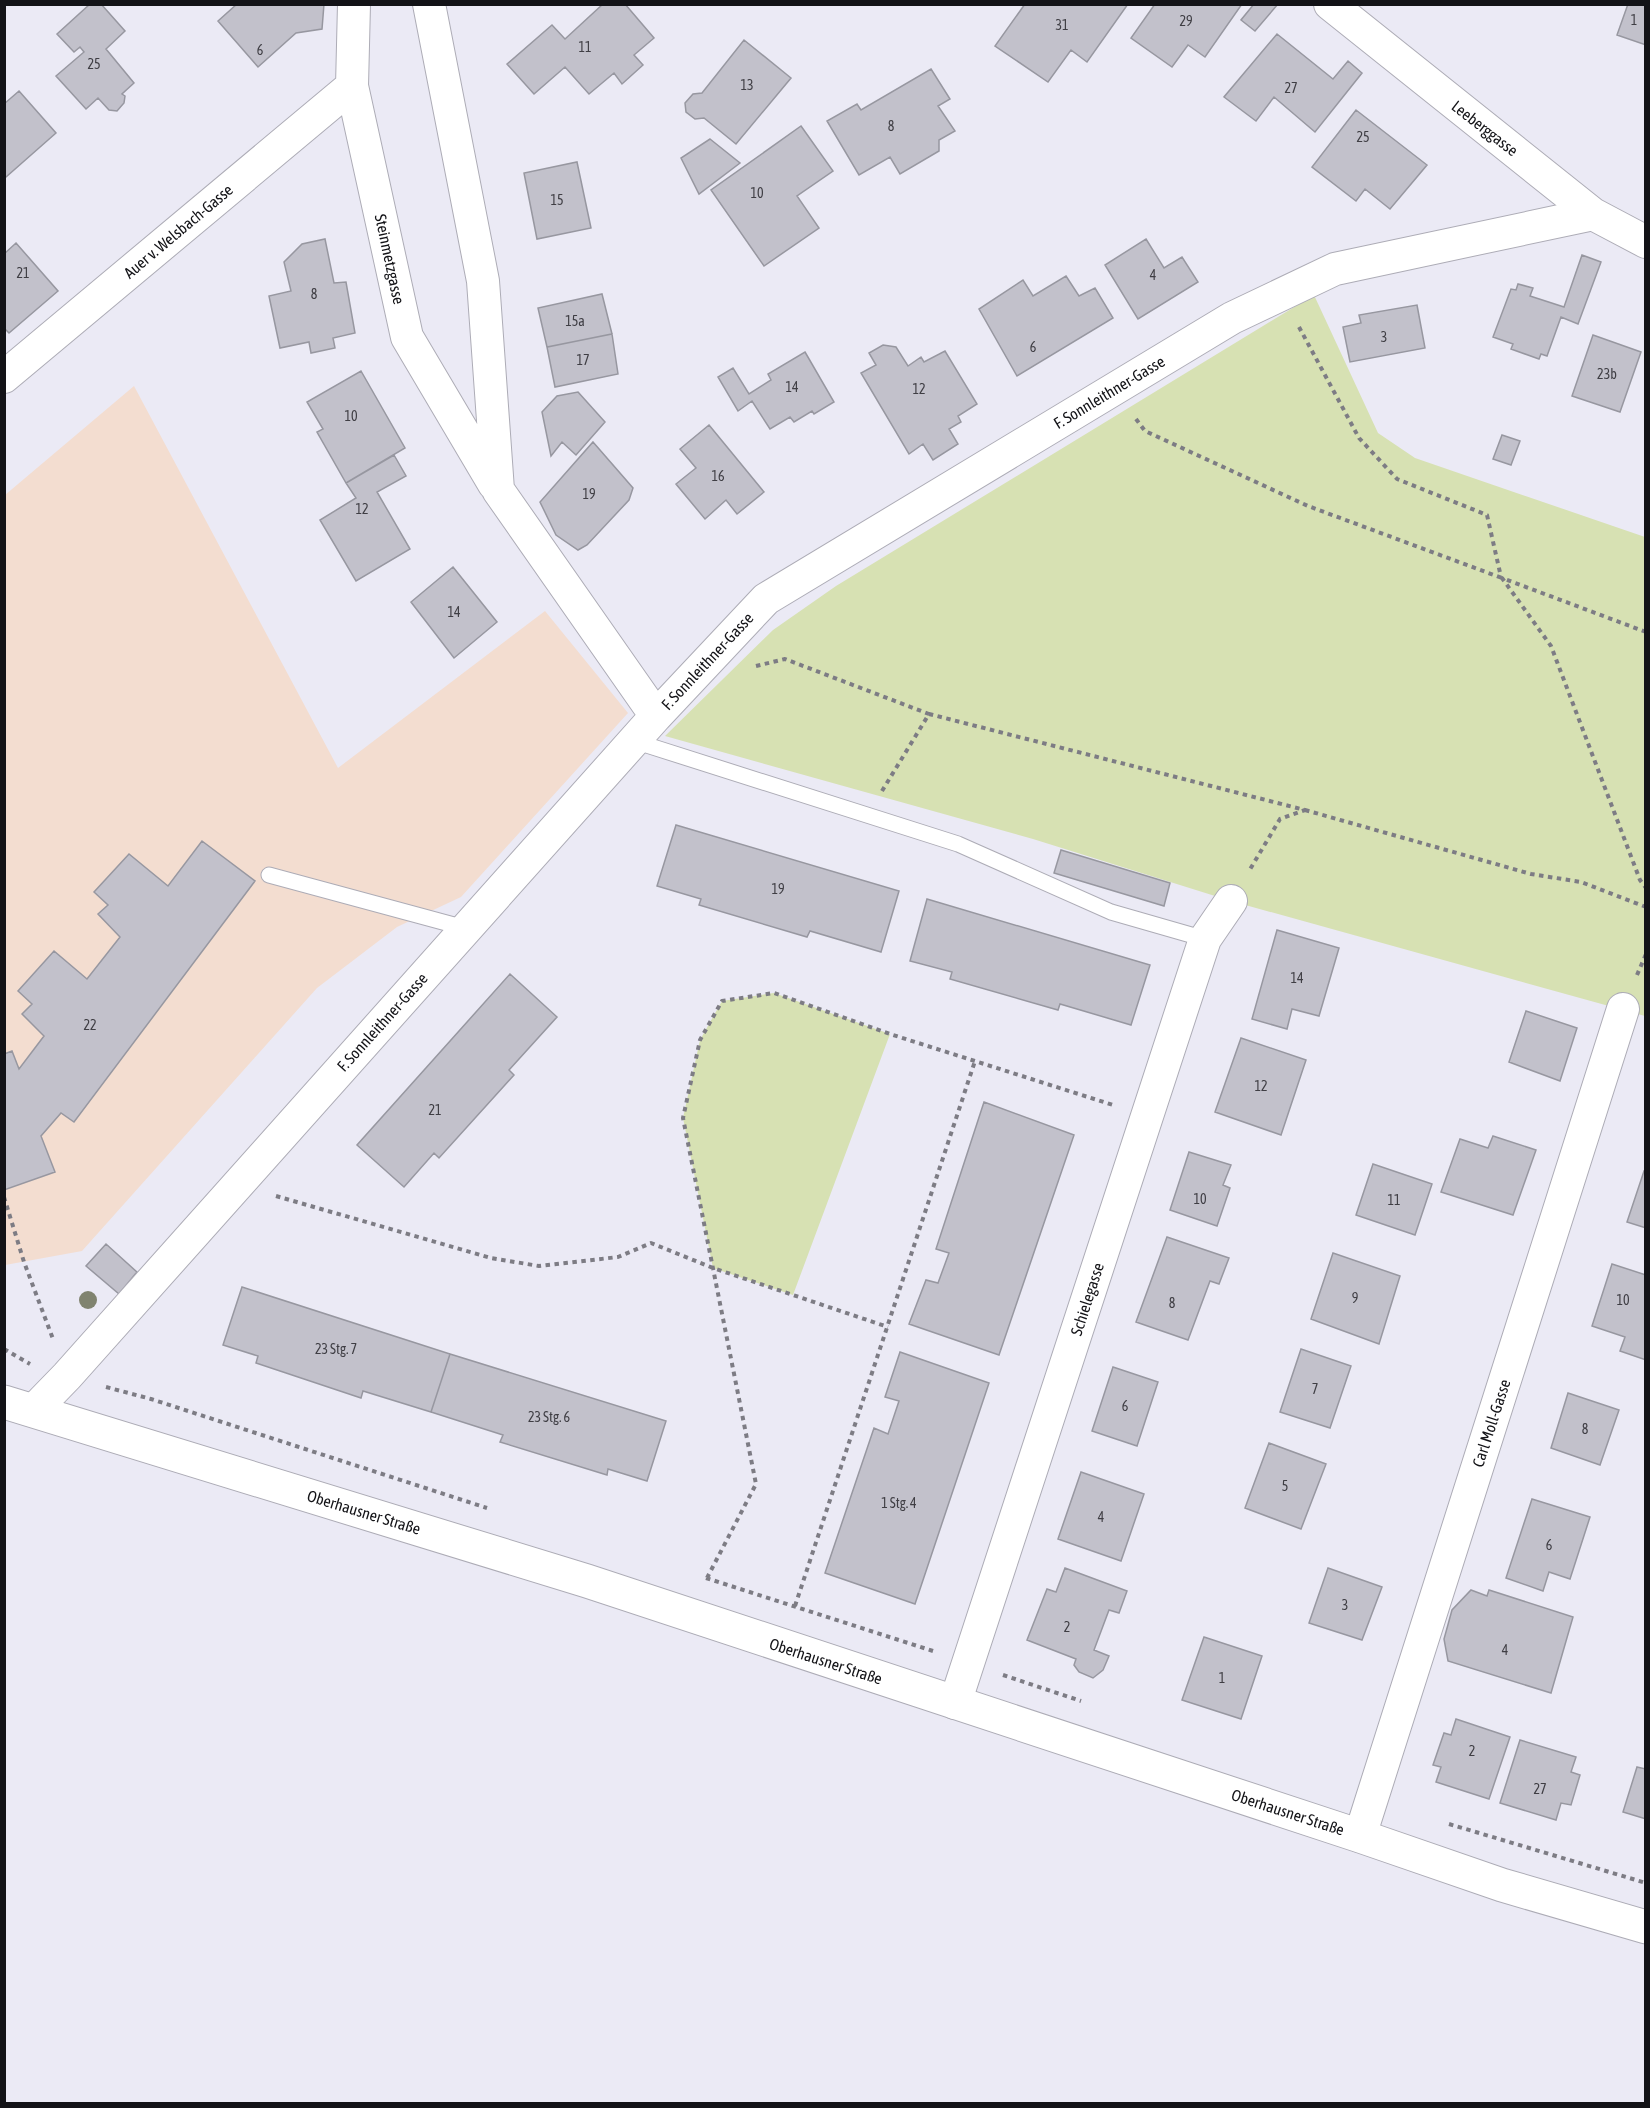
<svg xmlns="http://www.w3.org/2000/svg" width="1650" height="2108" font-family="'Asap Condensed',sans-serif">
<rect width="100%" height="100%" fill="#ebeaf5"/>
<!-- education -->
<path fill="#f3ddd0" d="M134 386 338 768 545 611 628 713 461 897 397 927 317 988 82 1251 5 1265V495Z"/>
<!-- green -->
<path fill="#d7e1b3" d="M1314 295 1378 433 1415 458 1645 537V1016L1231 901 1033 839 665 736 773 630 836 586Z
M774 993 890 1034 793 1295 713 1268 683 1118 700 1040 722 1001Z"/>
<!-- building -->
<path fill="#c2c1cb" stroke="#9797a0" stroke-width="1.5" d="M90 4H101L125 31 106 49 134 83 122 94 125 96 124 103 117 111 109 110 98 98 86 109 56 76 84 52 80 47 74 52 57 34Z
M237 4H324L322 29 296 33 258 67 218 21Z
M603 4H625L654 38 634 55 643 65 622 84 614 73 589 94 565 67 534 94 507 64 552 25 565 39Z
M1025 4H1128L1087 62 1071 50 1048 82 995 46Z
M1155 4H1242L1205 57 1188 45 1172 67 1131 38Z
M1254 4H1278L1255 31 1241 20Z
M1628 4H1646V45L1617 35Z
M1277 34 1333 79 1348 61 1362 73 1315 132 1274 97 1256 121 1224 97Z
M744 40 791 78 736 144 704 118 695 119 686 112 685 103 693 94 702 93Z
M931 69 950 99 938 106 955 131 939 140V151L900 174 890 157 859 175 827 121 857 104 861 110Z
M19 91 56 133 6 177 4 175V104Z
M1356 110 1427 165 1390 209 1365 189 1356 201 1312 167Z
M801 126 833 171 797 196 819 228 764 266 711 190Z
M710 139 740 163 699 194 681 158Z
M577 162 591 228 537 239 524 173Z
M325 239 334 283 346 282 355 333 333 338 335 348 311 353 309 342 280 348 269 296 291 291 284 262 302 244Z
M1146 239 1164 268 1182 257 1198 282 1138 319 1105 265Z
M16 243 58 291 9 333 4 328V254Z
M1582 255 1601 262 1578 324 1561 317 1547 356 1541 354 1539 359 1511 349 1513 344 1493 337 1511 289 1516 290 1518 284 1533 288 1530 296 1564 307Z
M1066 276 1079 296 1095 288 1113 318 1017 376 979 309 1023 280 1033 296Z
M602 294 612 334 547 347 538 308Z
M1417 305 1425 348 1350 362 1343 327 1361 323 1359 315Z
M612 334 618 374 555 387 547 347Z
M1593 335 1641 352 1620 412 1572 396Z
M883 345 896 347 908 366 921 357 924 362 945 351 977 404 958 416 961 422 949 429 958 444 933 460 923 444 909 454 861 373 876 365 869 353Z
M805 352 834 402 814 414 812 411 794 422 790 417 770 429 752 401 738 411 718 377 733 368 749 394 771 380 768 374Z
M361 371 405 448 346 483 317 432 323 429 307 402Z
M578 392 605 422 576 455 562 442 551 456 542 412 557 396Z
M709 425 764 492 737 514 726 500 705 519 676 484 696 468 680 449Z
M1502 435 1520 441 1511 465 1493 459Z
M593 442 633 488 629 500 587 545 578 550 556 535 540 502Z
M394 455 406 476 377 492 410 549 356 581 320 520 356 498 346 483Z
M453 567 497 622 454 658 411 602Z
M676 825 899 891 881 952 810 931 807 937 699 905 701 899 657 886Z
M202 841 255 881 74 1122 61 1113 41 1136 55 1172 4 1190V1054L12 1051 19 1069 44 1036 22 1014 32 1004 18 991 54 951 87 979 120 937 98 914 108 905 94 892 129 854 168 886Z
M1061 850 1170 883 1164 906 1054 873Z
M927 899 1150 965 1131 1025 1060 1004 1058 1010 950 979 952 972 910 961Z
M1277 930 1339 948 1319 1016 1292 1009 1287 1029 1252 1019Z
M510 974 557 1017 509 1070 514 1075 439 1158 434 1153 404 1187 357 1145Z
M1526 1011 1577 1028 1560 1081 1509 1062Z
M1241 1038 1306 1060 1281 1135 1215 1112Z
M984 1102 1074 1135 999 1355 909 1324 926 1280 938 1283 949 1253 936 1249Z
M1493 1136 1536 1150 1513 1215 1441 1192 1460 1139 1488 1148Z
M1189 1152 1231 1165 1223 1185 1230 1188 1217 1226 1170 1210Z
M1373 1164 1432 1184 1415 1235 1356 1215Z
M1644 1171 1646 1172V1228L1627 1222Z
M1167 1237 1229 1258 1219 1284 1210 1281 1188 1340 1136 1322Z
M106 1244 137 1272 119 1294 86 1266Z
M1333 1253 1400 1276 1379 1344 1311 1319Z
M1612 1264 1646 1275V1360L1620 1351 1625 1337 1592 1326Z
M242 1287 450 1354 431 1412 363 1391 361 1398 256 1363 258 1356 223 1345Z
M1301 1349 1351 1366 1330 1428 1280 1412Z
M900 1352 989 1383 915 1604 825 1573 874 1428 888 1434 899 1401 885 1397Z
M450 1354 666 1421 647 1481 608 1469 607 1475 500 1442 503 1435 431 1412Z
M1113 1367 1158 1382 1137 1446 1092 1431Z
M1568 1393 1619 1410 1600 1465 1551 1448Z
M1269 1443 1326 1464 1301 1529 1245 1508Z
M1081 1472 1144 1494 1121 1561 1058 1539Z
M1532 1499 1590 1517 1570 1579 1549 1572 1543 1591 1506 1578Z
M1065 1568 1127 1591 1119 1613 1109 1610 1094 1650 1109 1656 1103 1670 1093 1678 1079 1672 1074 1665 1076 1659 1027 1640 1047 1589 1056 1592Z
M1328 1568 1382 1587 1362 1640 1309 1623Z
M1471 1590 1487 1596 1489 1590 1573 1617 1551 1693 1448 1661 1444 1639 1452 1610Z
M1204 1637 1262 1656 1241 1719 1182 1700Z
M1456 1719 1510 1737 1489 1799 1436 1782 1441 1767 1433 1765 1444 1733 1451 1735Z
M1520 1740 1576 1757 1571 1772 1580 1775 1571 1805 1561 1803 1556 1820 1500 1803Z
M1637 1767 1646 1769V1819L1623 1812Z"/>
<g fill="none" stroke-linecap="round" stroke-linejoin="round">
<defs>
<path id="service" d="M634 741 958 844 1111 912 1205 939
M269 875 465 928"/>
<path id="minor" d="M354 4 352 86 407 337 494 484
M429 4 483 281 498 490 656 716
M1330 4 1593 214 1646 242
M4 377 352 86
M34 1410 67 1376 656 716 766 599 1232 318 1335 269 1593 214
M955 1703 1205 939 1231 901
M1360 1836 1623 1009"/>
<path id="tertiary" d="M4 1402 587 1581 1360 1836 1502 1885 1646 1927"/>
</defs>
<!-- service casing -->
<use href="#service" stroke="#adacb6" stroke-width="17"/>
<!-- minor casing -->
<use href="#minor" stroke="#adacb6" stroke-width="34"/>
<!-- tertiary casing -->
<use href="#tertiary" stroke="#adacb6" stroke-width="35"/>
<!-- path -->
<path stroke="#7d7c84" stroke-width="4" stroke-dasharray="4.5 4.5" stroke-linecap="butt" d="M1299 327 1359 438 1397 479 1487 515 1501 577
M1136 419 1145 431 1308 506 1502 578
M1646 632 1502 578 1551 646 1640 880 1646 888
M756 666 785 659 929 714
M882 791 929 714 1305 810 1280 819 1249 871
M1305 810 1531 874 1581 882 1646 907
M1637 975 1646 954
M276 1196 491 1258 539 1266 618 1257 651 1243 713 1268 888 1327
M4 1197 24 1262 53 1339
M4 1349 30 1364
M106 1387 151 1399 487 1508
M706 1578 933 1651
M707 1578 756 1484 683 1118 700 1040 722 1001 774 993 890 1034 1113 1105
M795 1606 975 1061
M1003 1675 1081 1701
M1449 1824 1646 1883"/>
<!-- service -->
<use href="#service" stroke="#fff" stroke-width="15"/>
<!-- minor -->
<use href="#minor" stroke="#fff" stroke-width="32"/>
<!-- tertiary -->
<use href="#tertiary" stroke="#fff" stroke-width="33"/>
</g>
<!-- trees -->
<circle fill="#80836f" cx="88" cy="1300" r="9"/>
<g text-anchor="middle" stroke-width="4.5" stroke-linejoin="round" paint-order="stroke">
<!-- number labels -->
<g font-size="14" fill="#3f3e44">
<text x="1634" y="25">1</text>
<text x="1186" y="26">29</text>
<text x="1062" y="30">31</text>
<text x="585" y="52">11</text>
<text x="260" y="55">6</text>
<text x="94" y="69">25</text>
<text x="747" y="90">13</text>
<text x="1291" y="93">27</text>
<text x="891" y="131">8</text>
<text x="1363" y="142">25</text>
<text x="757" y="198">10</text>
<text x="557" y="205">15</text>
<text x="23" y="278">21</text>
<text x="1153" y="280">4</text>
<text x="314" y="299">8</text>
<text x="575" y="326">15a</text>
<text x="1384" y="342">3</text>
<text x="1033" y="352">6</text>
<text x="583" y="365">17</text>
<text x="1607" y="379">23b</text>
<text x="792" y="392">14</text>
<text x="919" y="394">12</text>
<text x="351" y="421">10</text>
<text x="718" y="481">16</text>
<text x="589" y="499">19</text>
<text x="362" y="514">12</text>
<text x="454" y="617">14</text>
<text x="778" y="894">19</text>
<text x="1297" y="983">14</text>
<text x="90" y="1030">22</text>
<text x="1261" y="1091">12</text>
<text x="435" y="1115">21</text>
<text x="1200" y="1204">10</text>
<text x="1394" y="1205">11</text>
<text x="1355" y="1303">9</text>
<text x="1623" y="1305">10</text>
<text x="1172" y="1308">8</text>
<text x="336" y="1354">23 Stg. 7</text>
<text x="1315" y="1394">7</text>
<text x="1125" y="1411">6</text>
<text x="549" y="1422">23 Stg. 6</text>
<text x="1585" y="1434">8</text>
<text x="1285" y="1491">5</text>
<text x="899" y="1508">1 Stg. 4</text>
<text x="1101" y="1522">4</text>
<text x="1549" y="1550">6</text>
<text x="1345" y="1610">3</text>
<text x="1067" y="1632">2</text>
<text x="1505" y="1655">4</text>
<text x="1222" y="1683">1</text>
<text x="1472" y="1756">2</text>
<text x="1540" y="1794">27</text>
</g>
<!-- street labels -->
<g font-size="16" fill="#131317" stroke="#fff">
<text transform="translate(1485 128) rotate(38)" y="6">Leeberggasse</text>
<text transform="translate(178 231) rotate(-40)" y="6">Auer v. Welsbach-Gasse</text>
<text transform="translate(390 259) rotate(78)" y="6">Steinmetzgasse</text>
<text transform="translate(1109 392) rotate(-31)" y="6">F. Sonnleithner-Gasse</text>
<text transform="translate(707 661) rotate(-47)" y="6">F. Sonnleithner-Gasse</text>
<text transform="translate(382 1022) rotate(-48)" y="6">F. Sonnleithner-Gasse</text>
<text transform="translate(1087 1299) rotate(-72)" y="6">Schielegasse</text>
<text transform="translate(1491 1423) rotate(-72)" y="6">Carl Moll-Gasse</text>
<text transform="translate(364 1512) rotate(17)" y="6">Oberhausner Straße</text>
<text transform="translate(826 1661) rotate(18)" y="6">Oberhausner Straße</text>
<text transform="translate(1288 1812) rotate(18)" y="6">Oberhausner Straße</text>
</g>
</g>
<!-- border -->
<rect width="1650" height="2108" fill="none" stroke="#131317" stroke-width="12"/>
</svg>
